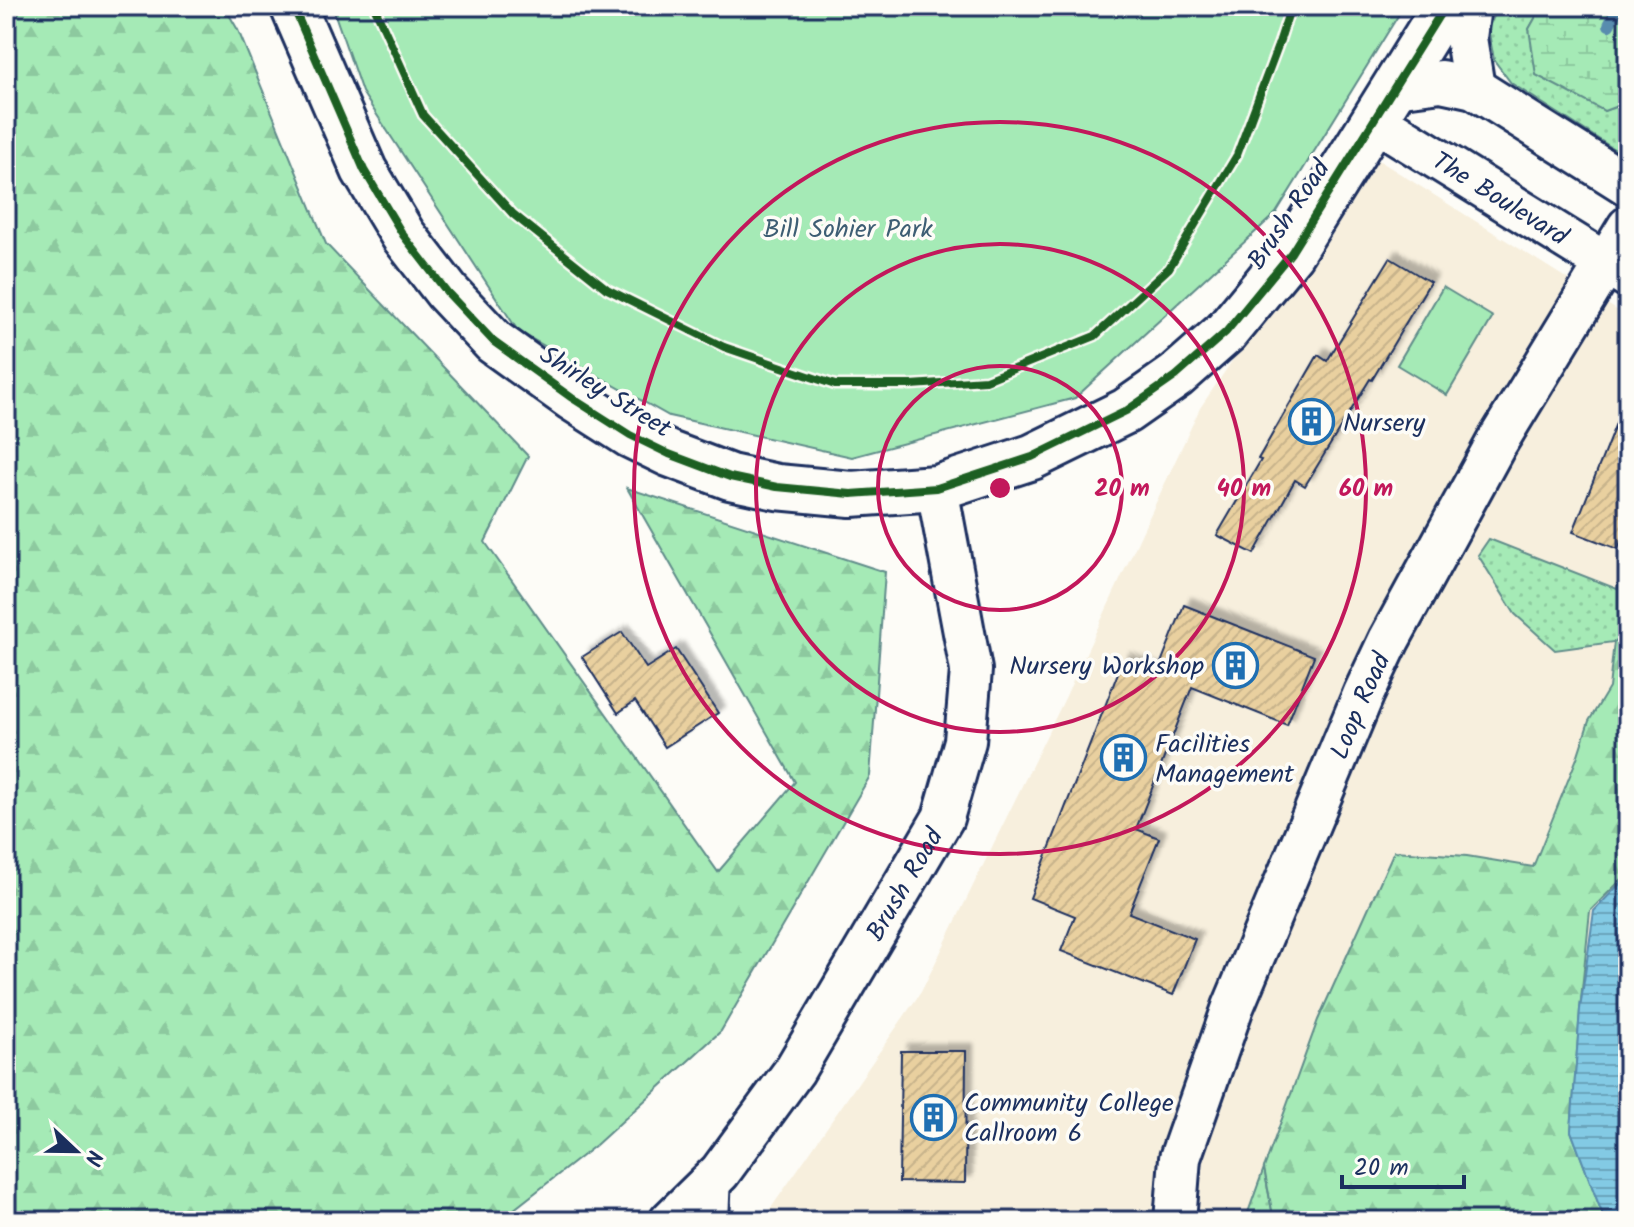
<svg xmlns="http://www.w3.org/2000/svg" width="1634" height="1227" font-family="Kalam,sans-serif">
<defs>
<pattern id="grass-dots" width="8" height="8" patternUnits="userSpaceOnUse" patternTransform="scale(2)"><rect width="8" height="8" fill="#a5eab6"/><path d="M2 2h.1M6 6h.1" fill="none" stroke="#8dc99f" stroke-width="1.8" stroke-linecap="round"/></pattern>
<pattern id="forest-firs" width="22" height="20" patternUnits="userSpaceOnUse" patternTransform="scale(2)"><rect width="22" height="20" fill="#a5eab6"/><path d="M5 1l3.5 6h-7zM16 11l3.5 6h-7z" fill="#8dc99f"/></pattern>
<pattern id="wetland-marsh" width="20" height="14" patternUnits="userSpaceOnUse" patternTransform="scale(2)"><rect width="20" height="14" fill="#a5eab6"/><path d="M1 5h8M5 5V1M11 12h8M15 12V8" fill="none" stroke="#8dc99f"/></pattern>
<pattern id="water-rules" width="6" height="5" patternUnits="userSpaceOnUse" patternTransform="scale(2)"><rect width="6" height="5" fill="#83cae4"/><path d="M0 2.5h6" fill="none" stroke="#6aa4bc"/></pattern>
<pattern id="building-hatch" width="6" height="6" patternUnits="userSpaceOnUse" patternTransform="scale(2)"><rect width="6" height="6" fill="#e9d09f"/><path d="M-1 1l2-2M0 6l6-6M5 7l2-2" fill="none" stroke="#c7b38b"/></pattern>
<filter id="shadow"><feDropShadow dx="7" dy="-7" stdDeviation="2" flood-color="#0004"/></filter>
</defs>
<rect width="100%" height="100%" fill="#fdfcf7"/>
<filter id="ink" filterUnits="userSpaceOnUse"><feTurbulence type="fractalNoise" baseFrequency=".0125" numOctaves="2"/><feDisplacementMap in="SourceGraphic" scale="16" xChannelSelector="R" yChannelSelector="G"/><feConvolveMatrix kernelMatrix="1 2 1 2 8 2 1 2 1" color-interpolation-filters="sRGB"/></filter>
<g filter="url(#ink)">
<!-- built -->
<path fill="#f7efdd" d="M1372 156 1628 317V1221H762L921 992 1066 696 1200 408Z"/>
<!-- grass -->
<path fill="url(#grass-dots)" stroke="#608c8a" stroke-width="2" d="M1499 6H1542L1529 29 1604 111 1628 102V158L1511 83 1494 60 1488 28Z
M1489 539 1617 589 1628 563V640L1555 650 1515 614 1478 555Z
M1264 1168 1274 1221H1245Z"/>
<!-- forest -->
<path fill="url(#forest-firs)" stroke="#608c8a" stroke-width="2" d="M6 6H224L238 30 326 244 528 456 485 542 718 872 795 782 627 488 885 572 870 776 721 1031 596 1145 499 1221H6Z
M1628 640V873L1590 911 1580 1009 1571 1131 1605 1221H1274L1264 1168 1318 1020 1394 851 1467 856 1533 867 1577 758 1589 721 1609 688 1614 642Z"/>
<!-- wetland -->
<path fill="url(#wetland-marsh)" stroke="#608c8a" stroke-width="2" d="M1542 6H1628V102L1604 111 1536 75 1529 29Z"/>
<!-- green -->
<path fill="#a5eab6" stroke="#608c8a" stroke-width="2" d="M332 6H1404L1276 213 1075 398 852 457 669 416 518 331 362 92Z
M1443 287 1493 317 1447 395 1397 365Z"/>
<!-- water -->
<path fill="url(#water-rules)" stroke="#598cae" stroke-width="2" d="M1628 875V1221H1605L1571 1131 1580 1009 1594 911Z"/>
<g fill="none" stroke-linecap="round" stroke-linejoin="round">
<!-- stream -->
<path stroke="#598cae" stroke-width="12" d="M1609 25 1619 6"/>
</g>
<!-- building -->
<path fill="url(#building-hatch)" stroke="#1b2f5e" stroke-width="2" filter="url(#shadow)" d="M1390 258 1430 282 1372 380 1370 379 1305 486 1295 480 1254 554 1217 535 1261 460 1258 459 1318 355 1327 361Z
M1626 398 1628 399V524L1618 549 1573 532Z
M1184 605 1314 656 1287 725 1192 687 1136 829 1159 838 1129 913 1195 939 1173 995 1061 951 1075 916 1030 898 1123 660 1157 673Z
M622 632 646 668 676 649 718 713 665 747 635 701 618 713 582 657Z
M901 1051H966L965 1183 899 1182Z"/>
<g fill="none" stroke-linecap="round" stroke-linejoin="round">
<defs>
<path id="service" d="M718 1221 720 1176"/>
<g id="minor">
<path d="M1470 6 1466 38 1474 88"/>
<path d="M1395 87 1441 81 1474 88 1628 185"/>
<path id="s1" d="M1373 119 1628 277"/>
<path id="s2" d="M670 1221 720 1172 794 1071 943 818 965 741 971 670 937 488"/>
<path id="s3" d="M1175 1221 1180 1158 1233 1007 1364 693 1389 640 1496 444 1628 227"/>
</g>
<path id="tertiary" d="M293 6 364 170 403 235 447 292 494 342 572 398 630 435 669 454 730 477 777 487 851 494 937 488 1032 457 1126 411 1176 376 1226 332 1291 253 1445 6"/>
</defs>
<!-- service casing -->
<use href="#service" stroke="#1b2f5e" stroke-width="26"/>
<!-- minor casing -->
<use href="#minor" stroke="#1b2f5e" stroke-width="46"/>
<!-- tertiary casing -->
<use href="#tertiary" stroke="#1b2f5e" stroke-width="50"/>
<!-- service -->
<use href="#service" stroke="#fdfcf7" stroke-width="20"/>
<!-- minor -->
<use href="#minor" stroke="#fdfcf7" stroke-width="40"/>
<!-- tertiary -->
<use href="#tertiary" stroke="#fdfcf7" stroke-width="44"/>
<defs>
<path id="cycleway" d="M293 6 364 170 403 235 447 292 494 342 572 398 630 435 669 454 730 477 777 487 851 494 937 488 1032 457 1126 411 1176 376 1226 332 1291 253 1445 6
M374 6 423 115 513 214 607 289 724 347 835 385H911L986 380 1095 336 1169 268 1237 155 1279 43 1291 6"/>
</defs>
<!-- cycleway casing -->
<use href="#cycleway" stroke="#fdfcf7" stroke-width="13"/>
<!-- cycleway -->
<use href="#cycleway" stroke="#1b5e20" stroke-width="8"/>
</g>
</g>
<!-- distance rings -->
<g fill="none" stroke="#c2185b" stroke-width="4">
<circle cx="1000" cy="488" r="122"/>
<circle cx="1000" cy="488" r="244"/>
<circle cx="1000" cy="488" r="366"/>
</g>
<!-- icons -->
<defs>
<symbol id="building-ring" viewBox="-11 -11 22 22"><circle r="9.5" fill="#fdfcf7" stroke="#1f6fb2" stroke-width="1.5"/><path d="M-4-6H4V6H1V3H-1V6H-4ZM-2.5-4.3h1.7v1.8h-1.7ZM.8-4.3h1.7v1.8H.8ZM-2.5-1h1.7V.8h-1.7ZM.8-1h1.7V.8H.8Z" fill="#1f6fb2"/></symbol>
</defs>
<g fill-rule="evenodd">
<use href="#building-ring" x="1286" y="396" width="51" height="51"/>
<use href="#building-ring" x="1210" y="640" width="51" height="51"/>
<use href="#building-ring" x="1098" y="732" width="51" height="51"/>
<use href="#building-ring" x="908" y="1092" width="51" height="51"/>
</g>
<g text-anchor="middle" stroke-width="7" stroke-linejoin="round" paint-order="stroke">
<!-- street labels -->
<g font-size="26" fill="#1b2f5e" stroke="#fdfcf7">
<text dy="9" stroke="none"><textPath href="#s1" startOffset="150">The Boulevard</textPath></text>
<text transform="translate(1288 214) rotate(-56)" y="9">Brush Road</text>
<text transform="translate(606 391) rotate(32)" y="9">Shirley Street</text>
<text dy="9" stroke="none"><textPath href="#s3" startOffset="550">Loop Road</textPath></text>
<text dy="9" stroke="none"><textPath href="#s2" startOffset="412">Brush Road</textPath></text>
</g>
<!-- park labels -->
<g font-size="26" fill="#3e5e74" stroke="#fdfcf7">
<text x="848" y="237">Bill Sohier Park</text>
</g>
<!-- poi labels -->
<g font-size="26" fill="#1b2f5e" stroke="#fdfcf7" text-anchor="start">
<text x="1343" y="431">Nursery</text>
<text x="1204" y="674" text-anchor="end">Nursery Workshop</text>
<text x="1155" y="752">Facilities<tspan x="1155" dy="30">Management</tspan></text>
<text x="964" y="1111">Community College<tspan x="964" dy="30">Callroom 6</tspan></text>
</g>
</g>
<circle cx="1000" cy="488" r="12" fill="#c2185b" stroke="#fdfcf7" stroke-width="4"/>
<g font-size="24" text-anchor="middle" font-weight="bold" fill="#c2185b" stroke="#fdfcf7" stroke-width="7" stroke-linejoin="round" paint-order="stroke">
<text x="1122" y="496">20 m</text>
<text x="1244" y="496">40 m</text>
<text x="1366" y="496">60 m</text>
</g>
<!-- margin -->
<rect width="1634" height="1227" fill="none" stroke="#fdfcf7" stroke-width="32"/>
<rect x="16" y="16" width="1602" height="1195" fill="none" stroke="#1b2f5e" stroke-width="3" filter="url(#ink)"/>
<!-- north arrow -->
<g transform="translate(76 1151) rotate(112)" stroke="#fdfcf7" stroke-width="6" paint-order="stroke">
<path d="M0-6L14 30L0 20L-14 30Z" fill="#1b2f5e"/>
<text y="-12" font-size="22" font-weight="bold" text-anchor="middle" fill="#1b2f5e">N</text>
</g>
<!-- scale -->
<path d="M1342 1175v12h122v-12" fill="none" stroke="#1b2f5e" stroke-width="4"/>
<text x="1354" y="1175" font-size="24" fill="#1b2f5e" stroke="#fdfcf7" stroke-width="6" paint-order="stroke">20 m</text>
</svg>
